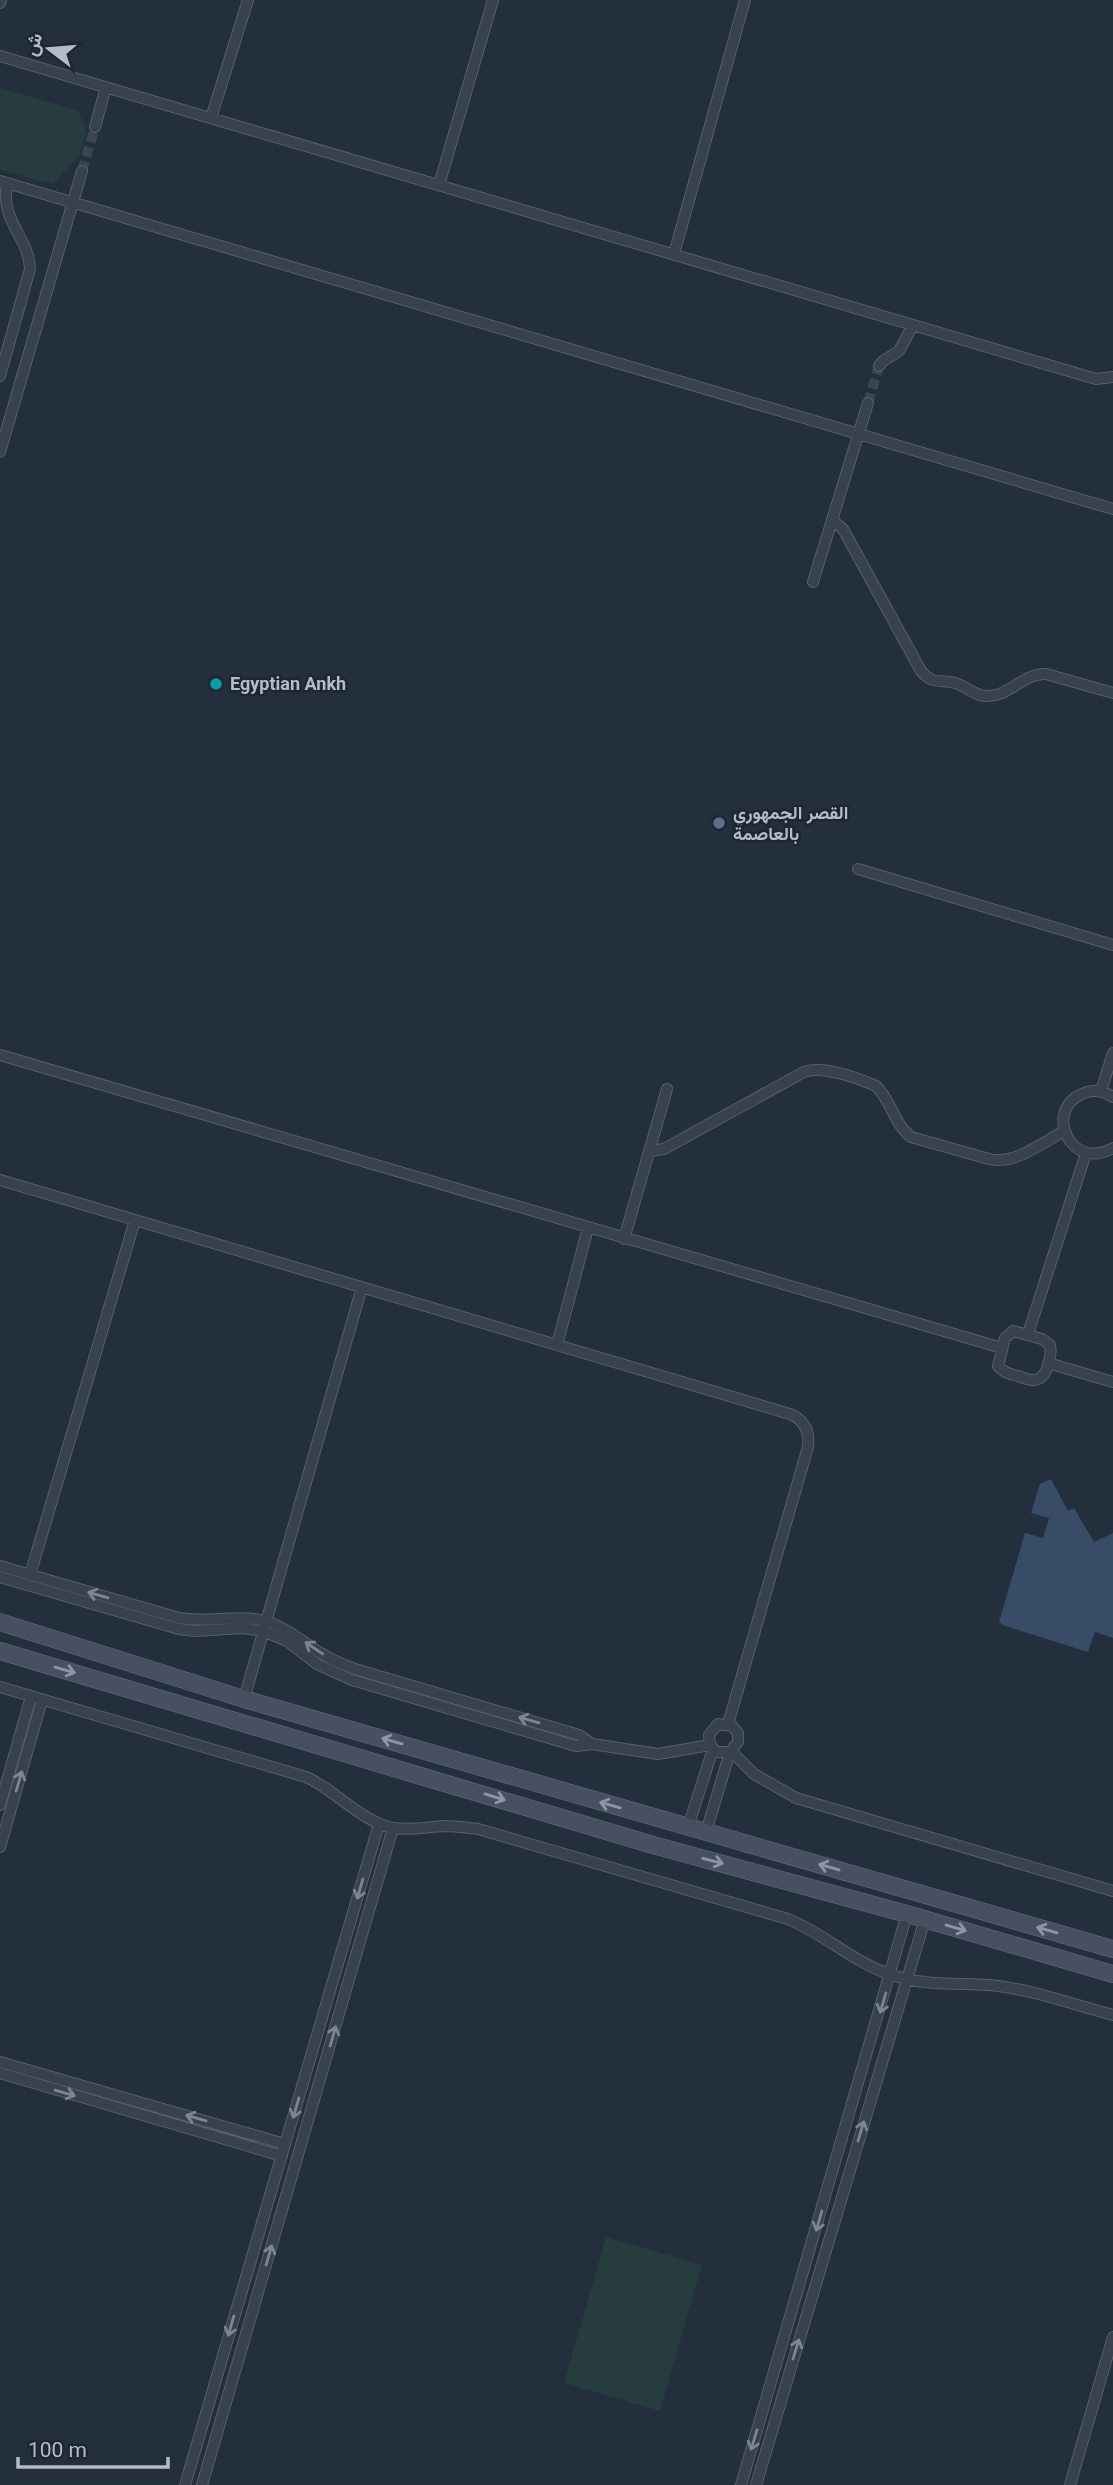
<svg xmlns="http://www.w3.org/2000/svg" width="1113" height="2485" font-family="Roboto,Vazirmatn,sans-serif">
<rect width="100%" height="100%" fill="#242f3e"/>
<!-- green -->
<path fill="#263c3f" d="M0 88 79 111 86 132 79 156 53 184 0 170Z
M606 2237 702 2265 660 2411 564 2383Z"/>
<!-- water -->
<path fill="#394c67" d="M1051 1479 1068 1511 1074 1508 1094 1542 1113 1533V1638L1095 1632 1088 1652 1003 1625 999 1622 1025 1533 1043 1538 1049 1518 1031 1513 1040 1484Z"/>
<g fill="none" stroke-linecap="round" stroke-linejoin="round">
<!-- street-tunnel -->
<path stroke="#3a4453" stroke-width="10" stroke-dasharray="10 5" stroke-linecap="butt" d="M82 171 95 127
M868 403 879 366"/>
<defs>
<path id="street" d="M0 3 1 0
M0 56 1096 379 1113 377
M211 118 248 0
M95 127 106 87
M0 181 1113 509
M439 185 493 0
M674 254 745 0
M879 366 883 361 899 351 913 325
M0 376 30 269C29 236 0 223 7 183
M0 452 82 171
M832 520 843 529 921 671C932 685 940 679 955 683 966 686 973 695 985 696 1008 698 1023 673 1046 674L1113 693
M813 582 868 403
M858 869 1113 945
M0 1055 1002 1348
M1101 1091 1113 1053
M1113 1097C1103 1091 1092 1089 1082 1094 1043 1111 1071 1172 1113 1148
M650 1151 664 1149 802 1073C820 1064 858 1078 876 1086 891 1100 894 1124 911 1137L989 1159C1015 1165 1042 1143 1064 1131
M0 1180 790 1414C804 1420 810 1431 808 1447L728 1724
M624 1239 667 1089
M1013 1331 1042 1339 1050 1345C1052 1355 1048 1378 1035 1380 1030 1381 1024 1378 1018 1376 1010 1374 1004 1373 998 1366L1005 1338Z
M1028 1334 1086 1153
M557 1345 588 1228
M1048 1363 1113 1382
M0 1566 179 1618C208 1623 236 1614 265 1621 285 1627 299 1639 316 1650 328 1658 341 1664 355 1669L579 1735 592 1744
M30 1575 135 1220
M0 1577 179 1629 195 1631 243 1628 263 1631 287 1641 317 1664 352 1680 576 1746 592 1744 658 1754 710 1745
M0 1687 306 1777C333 1789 353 1813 380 1824 402 1833 423 1827 445 1826 456 1826 467 1828 478 1829L788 1919C825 1934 854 1963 892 1975 926 1987 963 1982 998 1986 1037 1991 1075 2005 1113 2015
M244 1699 362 1287
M731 1751 754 1774 796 1798 1113 1891
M0 1805 31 1697
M688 1827 713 1749
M706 1832 730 1752 738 1742V1733L732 1726 718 1724 709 1735 710 1745 717 1752H730
M0 1847 42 1700
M0 2062 285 2144
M0 2073 282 2156
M185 2485 379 1824
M202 2485 393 1828
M741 2485 907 1914
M756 2485 925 1919
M1070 2485 1113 2337"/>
<path id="secondary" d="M0 1622 244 1699 1113 1949
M0 1651 653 1845 907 1914 1113 1974"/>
</defs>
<!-- street casing -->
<use href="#street" stroke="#565f6c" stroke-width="12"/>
<!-- secondary casing -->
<use href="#secondary" stroke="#565f6c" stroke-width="18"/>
<!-- street -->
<use href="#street" stroke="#38414e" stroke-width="10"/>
<!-- secondary -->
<use href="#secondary" stroke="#465061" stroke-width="16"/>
</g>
<!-- one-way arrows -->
<defs><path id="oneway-shaft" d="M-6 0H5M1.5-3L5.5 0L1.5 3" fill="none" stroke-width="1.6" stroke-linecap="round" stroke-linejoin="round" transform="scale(1.75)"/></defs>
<g stroke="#7c8592">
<use href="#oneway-shaft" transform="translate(98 1595) rotate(-164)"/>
<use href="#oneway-shaft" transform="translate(314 1648) rotate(-146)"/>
<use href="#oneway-shaft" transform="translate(529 1720) rotate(-164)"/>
<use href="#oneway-shaft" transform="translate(19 1781) rotate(-74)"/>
<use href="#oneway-shaft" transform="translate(360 1889) rotate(106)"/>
<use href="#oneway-shaft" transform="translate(883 2003) rotate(106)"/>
<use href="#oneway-shaft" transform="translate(333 2036) rotate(-74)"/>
<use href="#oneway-shaft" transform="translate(65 2093) rotate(16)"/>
<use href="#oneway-shaft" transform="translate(296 2108) rotate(106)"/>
<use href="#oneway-shaft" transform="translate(196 2118) rotate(-164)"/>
<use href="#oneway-shaft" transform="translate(861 2131) rotate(-73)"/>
<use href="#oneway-shaft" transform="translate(819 2221) rotate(106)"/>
<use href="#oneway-shaft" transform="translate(269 2255) rotate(-74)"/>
<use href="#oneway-shaft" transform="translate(231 2326) rotate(106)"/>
<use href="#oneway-shaft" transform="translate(796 2349) rotate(-73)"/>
<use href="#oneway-shaft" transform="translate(754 2440) rotate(107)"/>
</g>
<g stroke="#8e96a5">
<use href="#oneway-shaft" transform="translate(65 1670) rotate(16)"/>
<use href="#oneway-shaft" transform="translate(392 1741) rotate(-164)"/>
<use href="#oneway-shaft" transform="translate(495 1797) rotate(17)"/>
<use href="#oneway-shaft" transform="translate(610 1805) rotate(-164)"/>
<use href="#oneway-shaft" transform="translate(713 1861) rotate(15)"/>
<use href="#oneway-shaft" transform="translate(829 1867) rotate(-164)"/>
<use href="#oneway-shaft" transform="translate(956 1928) rotate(16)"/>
<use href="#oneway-shaft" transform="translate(1047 1930) rotate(-164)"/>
</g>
<!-- markers -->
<circle fill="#0f9aa8" stroke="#1d2633" stroke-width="2.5" cx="216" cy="684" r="7"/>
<circle fill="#5c6f8a" stroke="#1d2633" stroke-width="2.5" cx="719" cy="823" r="7"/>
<g text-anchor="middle" stroke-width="5" stroke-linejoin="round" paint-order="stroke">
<!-- poi labels -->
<g font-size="18" font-weight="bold" fill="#b4bcc9" stroke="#1d2633" text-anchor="start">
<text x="230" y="690">Egyptian Ankh</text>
<text x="733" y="819">القصر الجمهوري<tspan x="733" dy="21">بالعاصمة</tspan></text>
</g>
</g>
<!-- north arrow -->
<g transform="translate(49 49) rotate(286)" stroke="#1d2633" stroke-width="5" paint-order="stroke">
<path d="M0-5L12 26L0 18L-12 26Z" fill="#b4bcc9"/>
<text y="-10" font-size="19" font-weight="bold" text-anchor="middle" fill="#b4bcc9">ش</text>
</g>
<!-- scale -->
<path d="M18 2457v10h150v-10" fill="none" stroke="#b4bcc9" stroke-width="3.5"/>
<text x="28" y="2457" font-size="21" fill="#b4bcc9" stroke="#1d2633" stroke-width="5" paint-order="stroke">100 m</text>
</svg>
